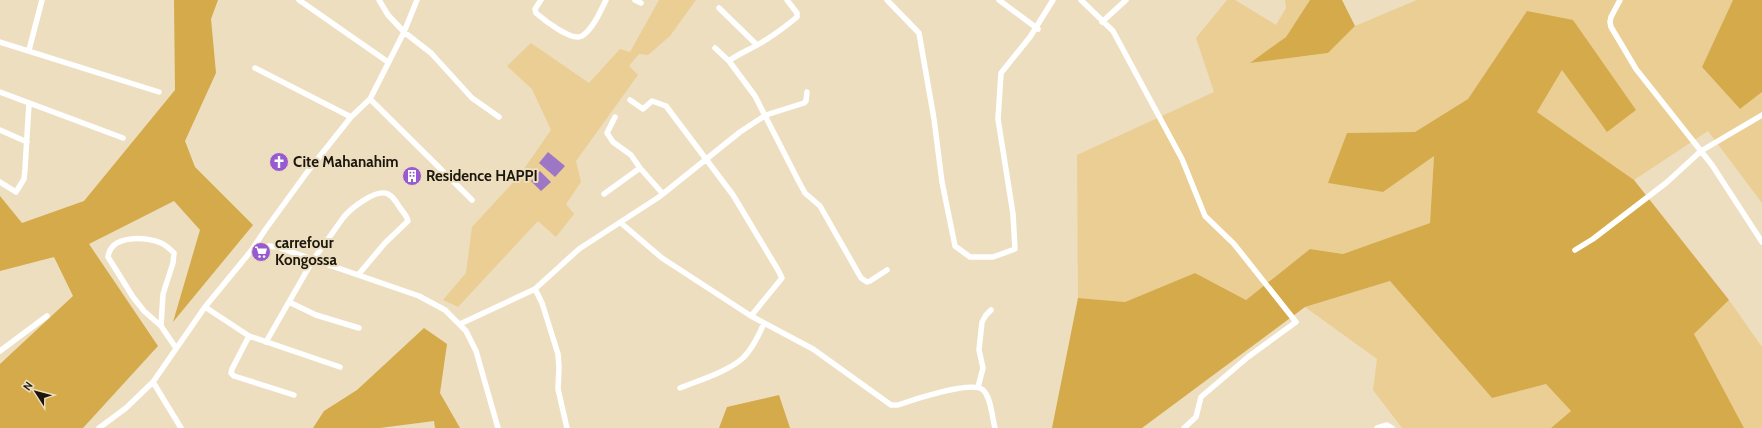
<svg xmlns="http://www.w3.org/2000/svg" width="1762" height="428" font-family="Cabin,sans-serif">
<rect width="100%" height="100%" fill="#eddebf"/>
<!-- green -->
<path fill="#eace93" d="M659 0H696L670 36 648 55 639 54 629 66 638 75 576 161 581 182 566 204 574 214 556 237 538 221 458 307 443 300 466 273 472 227 519 176 551 130 532 89 507 66 531 43 589 83 620 49 630 52Z
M1227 0H1235L1276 25 1286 8 1285 0H1310L1286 37 1251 63 1328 53 1355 26 1417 0H1733L1702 67 1740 109 1762 92V203L1708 131 1634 180 1537 112 1562 70 1607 131 1527 11 1468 99 1415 132 1347 133 1329 183 1383 192 1434 155 1430 223 1343 254 1310 249 1246 300 1195 273 1125 302 1078 298 1077 155 1214 92 1196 38Z
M1390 281 1492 398 1546 384 1571 411 1551 428H1402L1373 390 1377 359 1305 307Z
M1729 300 1762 347V428H1744L1694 334Z"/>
<!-- forest -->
<path fill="#d4aa4a" d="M174 0H218L211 19 216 73 185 141 195 167 253 225 173 322 200 230 174 201 89 244 158 346 83 428H0V364L73 296 54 257 0 271V196L22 223 84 201 175 90Z
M1310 0H1342L1355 26 1328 53 1250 63 1286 37Z
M1733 0H1762V92L1740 109 1702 67Z
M1527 11 1573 20 1636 110 1607 132 1562 70 1537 112 1634 180 1729 300 1694 334 1744 428H1551L1571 411 1546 384 1492 398 1390 281 1305 307 1142 428H1052L1078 298 1125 302 1195 273 1246 300 1310 249 1343 254 1430 223 1434 156 1383 192 1328 183 1347 133 1415 132 1468 99Z
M424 328 447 344 440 393 460 428H435L434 421 380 428H313L324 411 357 390Z
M779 395 790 428H719L727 407Z"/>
<!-- water -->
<path fill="#9d76c6" d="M548 152 565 166 555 177 539 163Z
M540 171 551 182 541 191 531 181Z"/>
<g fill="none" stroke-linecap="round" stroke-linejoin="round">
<!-- street -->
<path stroke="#fff" stroke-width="5.5" d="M299 0 388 62
M379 0 388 15 404 32 431 53 472 98 499 117
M541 0 535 9 536 13C544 20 572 42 582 36 593 29 600 12 606 0
M635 0 641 3
M887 0 919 33 934 119 942 182 955 246 970 257H993L1015 249 1013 214 998 119 1001 73 1030 37 1053 0
M999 0 1038 29
M1081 0 1113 31 1182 159 1205 216 1234 244 1296 322 1248 357 1201 397 1196 417 1184 428
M1620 0 1611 17 1610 22 1611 27 1620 42 1636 69 1712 165 1762 242
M719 8 757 45
M1102 22 1126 0
M0 42 159 92
M715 48 729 61 755 96 799 182 805 193 820 206 861 278 867 282 870 281 887 270
M29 50 42 0
M729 61C738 54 749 50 759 44 773 36 785 27 797 17V13L787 0
M255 68 351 117
M0 92 123 138
M370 99 472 200
M630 100 643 109 652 101 666 106 733 195 778 270 782 278 751 316
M615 117 607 133 613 142 631 155 640 168 663 194
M0 130 27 142
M0 182 16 192 24 179 25 169 29 103
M604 194 640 168
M621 223 662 258 751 316 813 349 891 405H898C912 400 972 380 983 390 991 397 992 417 995 428
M1575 250 1593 239 1666 183 1701 151 1762 115
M251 251 269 246 277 247 419 296 445 310 466 331 476 351 498 428
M535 289 542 303 558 354 559 367 558 389 567 428
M289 302 316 315 359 328
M205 307 249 336 340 367
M460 324 535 289 579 249 659 197 740 132 766 115 804 103 806 101 807 92
M161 326 163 294 173 263 174 253C170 249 166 245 161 243 145 237 111 234 108 257L133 297 144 311 161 326 176 348
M249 336 232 369 231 373 234 376 294 395
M266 342 313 260 343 218C350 209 376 188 388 194 394 197 397 203 400 208 403 212 407 216 408 221L385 243 358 275
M0 351 47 316
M153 382 181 428
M978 387 983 368 979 350 982 322 986 315 991 310
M680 388C700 380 727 372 743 358 752 349 759 335 764 323
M99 428 126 408 153 382 205 307 251 251 265 230 308 171 351 117 370 99 404 32 417 0
M1377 428 1387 425 1392 428"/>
</g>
<!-- icons -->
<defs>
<symbol id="church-disc" viewBox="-11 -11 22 22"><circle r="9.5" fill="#985ad1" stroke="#eddebf"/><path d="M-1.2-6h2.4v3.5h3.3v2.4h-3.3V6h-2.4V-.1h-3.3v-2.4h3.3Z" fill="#fff"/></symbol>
<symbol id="building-disc" viewBox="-11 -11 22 22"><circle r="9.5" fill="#985ad1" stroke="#eddebf"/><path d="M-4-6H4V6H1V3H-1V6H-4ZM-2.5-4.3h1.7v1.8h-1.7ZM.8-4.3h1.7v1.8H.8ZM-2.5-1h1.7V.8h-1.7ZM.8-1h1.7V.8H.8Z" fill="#fff"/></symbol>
<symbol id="supermarket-disc" viewBox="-11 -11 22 22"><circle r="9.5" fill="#985ad1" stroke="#eddebf"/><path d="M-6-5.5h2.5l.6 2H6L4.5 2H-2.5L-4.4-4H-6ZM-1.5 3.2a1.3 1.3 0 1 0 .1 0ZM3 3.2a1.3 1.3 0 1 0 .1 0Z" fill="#fff"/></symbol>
</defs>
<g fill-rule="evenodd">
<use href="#church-disc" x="268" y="151" width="22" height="22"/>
<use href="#building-disc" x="401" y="165" width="22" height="22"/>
<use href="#supermarket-disc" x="250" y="241" width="22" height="22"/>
</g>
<g text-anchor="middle" stroke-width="4" stroke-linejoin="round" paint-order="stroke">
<!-- poi labels -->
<g font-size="15" font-weight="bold" fill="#1c170c" stroke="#eddebf" text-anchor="start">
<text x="293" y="167">Cite Mahanahim</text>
<text x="426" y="181">Residence HAPPI</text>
<text x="275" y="248">carrefour<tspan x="275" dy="17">Kongossa</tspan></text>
</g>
</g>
<!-- north arrow -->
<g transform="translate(36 392) rotate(306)" stroke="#eddebf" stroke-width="3" paint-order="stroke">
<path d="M0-3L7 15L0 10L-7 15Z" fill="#1c170c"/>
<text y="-6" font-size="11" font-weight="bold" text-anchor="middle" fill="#1c170c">N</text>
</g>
</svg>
